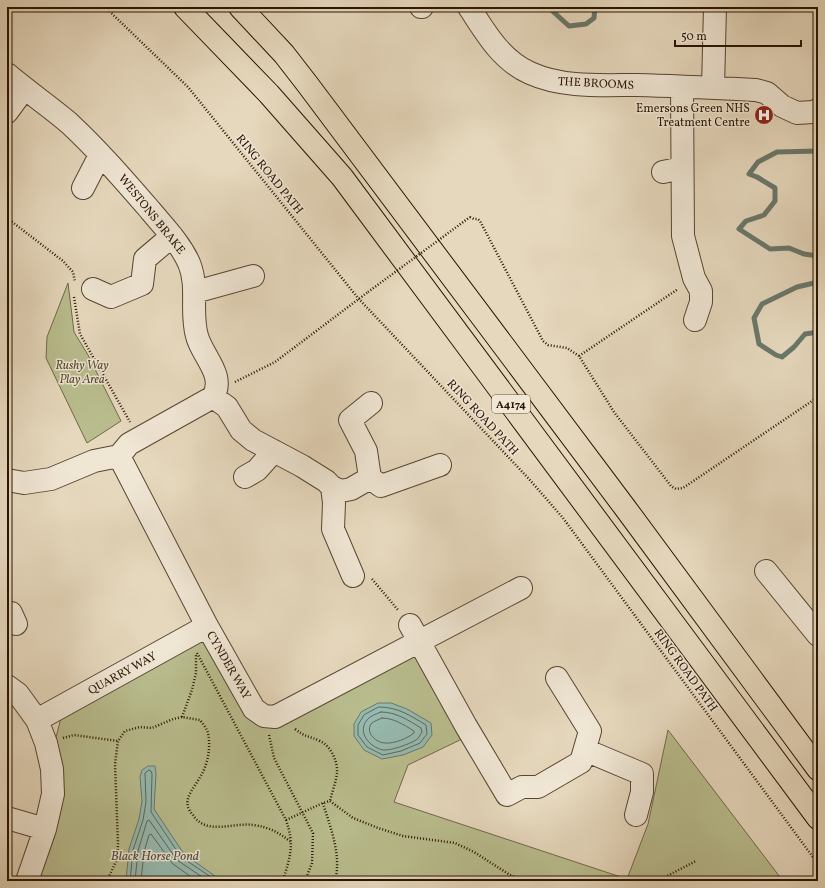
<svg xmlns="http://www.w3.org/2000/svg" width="825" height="888" font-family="Vollkorn,serif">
<rect width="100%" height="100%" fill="#e6d8bd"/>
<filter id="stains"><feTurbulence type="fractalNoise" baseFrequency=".005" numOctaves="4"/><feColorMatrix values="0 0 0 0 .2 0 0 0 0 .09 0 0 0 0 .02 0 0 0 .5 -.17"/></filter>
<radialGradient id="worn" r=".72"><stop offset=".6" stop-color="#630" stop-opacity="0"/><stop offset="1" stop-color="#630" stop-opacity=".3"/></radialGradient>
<!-- green -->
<path fill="#b9bd8e" stroke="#706848" d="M68 283 74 332 88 355 121 421 87 443 46 358 47 337Z
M198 639 208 642 255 724 272 728 414 653 462 739 408 765 394 802 627 879 648 824 668 730 783 881H35L55 741 61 718Z"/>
<!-- water -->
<path fill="#96bab0" stroke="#6a786b" d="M378 703H391L407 709 431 723 432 735 423 747 403 755 382 759 364 750 354 736V724L361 712Z
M148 766H155L156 774 154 809 184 854 222 881H126L129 849 139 819 142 801 140 777 142 770Z"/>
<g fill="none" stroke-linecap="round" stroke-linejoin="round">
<!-- shore -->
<path stroke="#5f675a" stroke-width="1" d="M379 707C398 707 411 716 426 725L427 734 420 743 401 751 383 755 367 747 358 735V725L364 715Z
M381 712C396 712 408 720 421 728L422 732C420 735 419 738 416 740 410 744 390 751 383 750 369 747 357 732 367 720 370 716 376 714 381 712Z
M382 718C394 718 404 725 414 731V733C408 738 394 744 385 743 377 743 365 733 371 724 374 721 378 720 382 718Z
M130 881 133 850 143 820 146 802 145 773 149 770 151 771 152 774 151 812 181 857 217 881
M135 881 138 851 147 821 149 820 177 860 208 881
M141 881 144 852 149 835 151 834 173 864 197 881"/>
<!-- stream -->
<path stroke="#6a786b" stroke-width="5" d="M548 7 569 26 586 24 594 18 595 7
M818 151 777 152 758 162 749 174 757 177 775 188V201L764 215 746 221 739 229 770 249 789 248 804 254 818 256
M818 284 814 283 797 287 762 304 754 318 759 344 776 355 782 357 794 347 805 334 818 332"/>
<defs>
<path id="minor" d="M421 7H422
M469 7C485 32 501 60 530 73 563 88 602 85 637 85 677 86 716 88 756 90L767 93 782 106 797 113 813 112 818 110
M7 74C27 91 49 106 69 123 98 150 124 180 150 210 164 227 180 243 189 263 199 287 190 312 197 336 202 356 226 375 213 397L129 444 119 456 94 461 51 479 24 483 7 480
M682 87 683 236 694 278 701 291V302L695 320
M713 88 715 7
M7 112 24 89
M663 172 682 168
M83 188 100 155
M93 289 111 297 142 284 145 259 172 236
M195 292 253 276
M213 397 227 407 241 430 253 440 302 466 326 481 332 487 341 491 351 489 370 478
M119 456 207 626 254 709 264 716 275 717 521 588
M245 477 257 470 274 451
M370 478 366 451 350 420 371 403
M370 478 381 486 440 465
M332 487 334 503 333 529 353 576
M766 571 818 635
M7 613H11L16 624
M410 625 466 726 507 795 522 787H538L581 762 590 731 557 678
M7 686 18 694 37 720 46 743 52 769 53 794 45 829 27 881
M37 720 207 626
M585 750 642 774V792L636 815
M7 818 45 829"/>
<path id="highway" d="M185 7 269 94 342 177 818 818
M240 7 284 54 308 85 626 509 818 769"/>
</defs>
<!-- minor casing -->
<use href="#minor" stroke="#584532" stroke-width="24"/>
<!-- highway casing -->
<use href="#highway" stroke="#281403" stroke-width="24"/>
<!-- path -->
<path stroke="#281403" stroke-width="2.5" stroke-dasharray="1 2" stroke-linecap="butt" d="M105 7 188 87 358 298 529 479 563 518 818 864
M470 217 474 219H478L480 221 543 341 548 345 567 348 579 356 614 412 671 486 676 489 683 488 818 397
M7 218 63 261 73 272 75 282
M74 297 80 334 130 422
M579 356 678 289
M235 382 275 362 368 292
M372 579 398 610
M197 653 286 820C295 846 290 856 283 881
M182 717 192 690 196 673V654
M295 729C305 737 309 736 320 741 331 746 338 762 337 773 336 782 332 792 330 801
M269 735 274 758 313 833 312 863 305 881
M63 738 74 735 118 741
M323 803C330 827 342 855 335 881
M286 820 323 803 330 801 353 818 378 828 403 836 455 843 474 852 510 875 524 881
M107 881 117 859 118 844 115 764 118 741 125 731 140 727 152 728 173 719 182 717 200 720C203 724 207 729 208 733 211 747 208 765 200 777 195 787 185 796 188 807 189 810 191 813 193 815 206 836 234 822 253 825 269 827 278 832 291 842
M665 881 667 876 696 861"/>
<!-- minor -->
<use href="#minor" stroke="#efe6d4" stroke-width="22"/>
<!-- highway -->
<use href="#highway" stroke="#e6d8bd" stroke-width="22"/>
<!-- path-bridge -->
<path stroke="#281403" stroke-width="2.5" stroke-dasharray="1 2" stroke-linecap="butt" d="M368 292 470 217"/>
</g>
<!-- icons -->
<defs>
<symbol id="hospital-disc" viewBox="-11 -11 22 22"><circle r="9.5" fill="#8f2418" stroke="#efe6d4"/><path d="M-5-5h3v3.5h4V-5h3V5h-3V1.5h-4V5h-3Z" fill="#fff"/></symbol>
</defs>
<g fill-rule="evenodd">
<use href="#hospital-disc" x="753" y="104" width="22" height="22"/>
</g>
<g text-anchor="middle" stroke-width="3" stroke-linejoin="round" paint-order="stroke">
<!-- shield labels -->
<rect fill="#efe6d4" stroke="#645342" stroke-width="1" x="492" y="395" width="38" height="18" rx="3"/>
<g font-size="11" font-weight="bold" fill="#281403">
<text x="511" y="408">A4174</text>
</g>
<!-- street labels -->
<g font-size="12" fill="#281403" stroke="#efe6d4">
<text transform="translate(596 83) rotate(3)" y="4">THE BROOMS</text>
<text transform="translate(270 174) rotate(51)" y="4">RING ROAD PATH</text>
<text transform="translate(152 214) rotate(51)" y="4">WESTONS BRAKE</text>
<text transform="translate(483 417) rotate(47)" y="4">RING ROAD PATH</text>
<text transform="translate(229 665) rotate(60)" y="4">CYNDER WAY</text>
<text transform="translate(686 670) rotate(54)" y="4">RING ROAD PATH</text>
<text transform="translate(122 673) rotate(-29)" y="4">QUARRY WAY</text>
</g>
<!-- poi labels -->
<g font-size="12" fill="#281403" stroke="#efe6d4" text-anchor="end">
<text x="750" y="112">Emersons Green NHS<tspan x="750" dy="14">Treatment Centre</tspan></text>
</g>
<!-- park labels -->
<g font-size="12" font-style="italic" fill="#54472d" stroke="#efe6d4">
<text x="82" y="369">Rushy Way<tspan x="82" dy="14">Play Area</tspan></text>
</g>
<!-- water labels -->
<g font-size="13" font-style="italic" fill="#4e4e40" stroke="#efe6d4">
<text x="155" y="860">Black Horse Pond</text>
</g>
</g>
<!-- margin -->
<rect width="825" height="888" fill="none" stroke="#e6d8bd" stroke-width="24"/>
<rect x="8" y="8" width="809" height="872" fill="none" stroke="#281403" stroke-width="2"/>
<rect x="12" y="12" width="801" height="864" fill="none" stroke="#281403"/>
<!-- scale -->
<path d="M675 40v6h126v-6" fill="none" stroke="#281403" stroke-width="2"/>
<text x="681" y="40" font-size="12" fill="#281403" stroke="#efe6d4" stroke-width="3" paint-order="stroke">50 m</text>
<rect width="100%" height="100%" filter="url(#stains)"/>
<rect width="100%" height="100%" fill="url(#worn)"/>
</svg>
